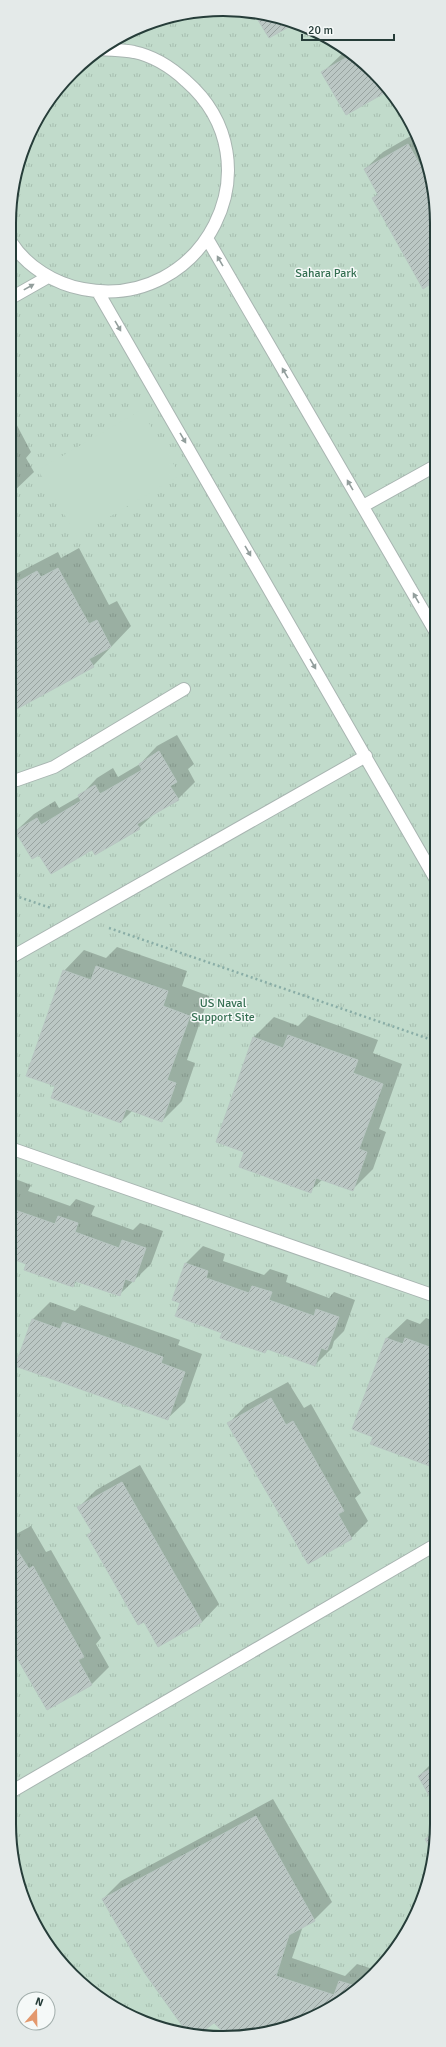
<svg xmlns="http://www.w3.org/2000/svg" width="446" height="2047" font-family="Signika,sans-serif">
<defs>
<pattern id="park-tufts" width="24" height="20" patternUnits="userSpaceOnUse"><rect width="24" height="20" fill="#c1dbcb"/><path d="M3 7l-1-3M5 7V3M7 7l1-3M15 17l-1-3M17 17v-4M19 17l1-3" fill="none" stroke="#a6bdaf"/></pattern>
<pattern id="building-hatch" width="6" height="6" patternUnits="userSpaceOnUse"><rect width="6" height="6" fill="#bbc7c4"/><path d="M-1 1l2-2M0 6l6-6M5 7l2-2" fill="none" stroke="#98a3a0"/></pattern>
</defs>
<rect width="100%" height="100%" fill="#e5edea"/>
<!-- park -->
<path fill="url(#park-tufts)" d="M251 11 318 31 374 72 415 129 435 195V1852L408 1931 353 1994 292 2027 209 2038 129 2016 62 1965 25 1906 9 1824 11 195 38 116 93 53 168 16Z"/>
<!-- garden -->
<path fill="#c1dbcb" d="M141 410 180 475 77 536 38 470Z"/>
<!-- shadow -->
<path fill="#0003" d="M255 12 292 23 269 37Z
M345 51 374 72 388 90 346 114 322 73Z
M416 133 435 195V293L373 198 378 193 365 169 383 152Z
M11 414 31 452 26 458 34 472 11 494Z
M79 548 109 605 117 601 131 626 93 666 10 704V577L58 552 61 558Z
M177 735 194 764 188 769 195 782 178 799 156 812 139 828 92 848 39 853 16 831 34 814 55 801 59 808 80 796 97 778 113 768 118 777 140 764 157 746Z
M117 947 187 971 182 986 209 996 187 1060 195 1063 182 1101 162 1121 132 1111 121 1122 56 1085 64 971 84 950 106 958Z
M309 1015 378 1040 373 1053 402 1064 379 1129 386 1132 373 1169 353 1189 323 1179 310 1191 246 1152 254 1037 274 1017 298 1026Z
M10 1177 31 1185 28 1191 70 1206 76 1199 95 1206 91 1215 133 1230 140 1223 163 1231 151 1264 119 1295 78 1281 72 1286 27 1263 10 1257Z
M203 1246 225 1254 223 1261 264 1275 270 1269 288 1275 286 1282 329 1298 334 1292 355 1300 344 1331 334 1341 332 1348 315 1365 268 1349 265 1352 223 1332 181 1302 186 1263Z
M50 1302 75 1311 81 1305 180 1340 178 1345 202 1354 185 1402 167 1419 16 1365 33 1319Z
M426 1318 435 1321V1467L371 1443 374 1436 386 1339 407 1319 420 1324Z
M288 1382 304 1408 311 1404 361 1493 355 1498 368 1521 351 1538 229 1423 246 1405Z
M140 1465 219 1604 202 1622 144 1621 88 1535 92 1531 79 1507 96 1490Z
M31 1526 46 1552 51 1550 101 1638 96 1644 109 1667 91 1685 9 1642V1538Z
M435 1760V1804L419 1776Z
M273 1799 332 1902 314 1920 303 1926 292 1958 345 1976 357 1964 373 1969 392 1950 353 1994 292 2027 221 2036 223 2030 214 2022 196 2034 187 2032 145 1971 103 1899 121 1881Z
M435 1830V1852L434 1854 426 1839Z"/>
<!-- building -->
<path fill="url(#building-hatch)" stroke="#b8c6c2" d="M253 12 294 24 269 38Z
M351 55 374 72 388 91 346 115 321 72Z
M408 144 433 187 435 195V295L429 285 423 289 372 198 378 195 364 169Z
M58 568 89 624 97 620 111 647 89 659 94 667 15 710 12 705 10 706V586L37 571 41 577Z
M159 751 177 782 170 786 179 800 137 824 140 829 95 855 92 850 51 874 39 855 32 859 15 831 37 818 41 825 81 801 78 795 95 785 100 794 142 770 139 764Z
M96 966 168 991 163 1006 190 1016 167 1080 176 1083 162 1122 126 1109 121 1123 51 1098 55 1086 26 1076 63 970 91 980Z
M288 1035 358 1060 353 1073 383 1084 359 1149 367 1152 353 1191 316 1178 311 1193 239 1167 244 1152 216 1142 253 1037 283 1048Z
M10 1201 14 1202 12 1209 55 1224 58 1216 78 1223 75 1232 119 1248 122 1240 146 1248 134 1282 125 1279 120 1296 75 1281 73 1287 24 1270 26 1264 10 1258Z
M185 1263 208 1271 206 1278 249 1293 252 1286 272 1292 269 1300 314 1316 316 1309 339 1317 327 1350 321 1348 315 1366 267 1349 265 1353 220 1338 222 1333 175 1316 180 1303 172 1300Z
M32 1319 60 1329 63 1322 163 1357 161 1363 185 1372 168 1420 15 1366Z
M386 1338 403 1344 405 1338 435 1349V1468L370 1444 373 1437 352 1429Z
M271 1398 286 1425 293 1421 344 1511 338 1514 352 1539 308 1564 227 1423Z
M122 1482 202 1622 158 1647 144 1622 138 1625 87 1535 92 1532 77 1507Z
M13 1543 29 1569 33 1566 84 1657 78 1660 92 1685 47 1710 9 1644V1545Z
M435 1766V1806L418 1776Z
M256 1816 315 1921 289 1935 276 1976 334 1995 339 1981 359 1987 353 1994 292 2027 220 2036 222 2031 214 2023 198 2035 186 2031 144 1972 102 1899Z
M435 1833V1852L434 1855 425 1839Z"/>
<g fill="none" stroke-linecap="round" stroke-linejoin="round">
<defs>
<path id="minor" d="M208 240 435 631
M11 242C26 266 55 284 83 289 203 312 280 163 186 81 172 68 153 56 134 52 123 50 111 50 101 49
M98 292 435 878
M11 298 48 277
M363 506 435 466
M10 778 17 780 54 767 184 689
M10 958 366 756
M10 1148 435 1296
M9 1793 435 1545"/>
</defs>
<!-- minor casing -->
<use href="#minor" stroke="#a8b5b1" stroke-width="14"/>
<!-- path -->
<path stroke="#89ada6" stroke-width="2.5" stroke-dasharray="2 3" stroke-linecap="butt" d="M10 894 51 908
M109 928 435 1041"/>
<!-- minor -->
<use href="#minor" stroke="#fff" stroke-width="12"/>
</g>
<!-- one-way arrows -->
<defs><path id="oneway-solid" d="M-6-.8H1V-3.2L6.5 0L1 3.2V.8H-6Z"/></defs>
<g fill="#929e9c">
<use href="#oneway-solid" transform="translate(220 261) rotate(-120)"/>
<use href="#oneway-solid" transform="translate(29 287) rotate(-29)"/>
<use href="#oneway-solid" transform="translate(118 326) rotate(60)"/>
<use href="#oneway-solid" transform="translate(285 373) rotate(-120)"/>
<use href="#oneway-solid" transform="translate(183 438) rotate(60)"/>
<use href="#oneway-solid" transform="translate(350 485) rotate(-120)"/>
<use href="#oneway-solid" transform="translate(248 551) rotate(60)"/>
<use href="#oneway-solid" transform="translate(416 598) rotate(-120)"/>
<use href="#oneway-solid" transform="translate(313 664) rotate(60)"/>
</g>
<g text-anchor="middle" stroke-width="3" stroke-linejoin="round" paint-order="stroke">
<!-- park labels -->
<g font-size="12" fill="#356f52" stroke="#f5f9f8">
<text x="326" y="277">Sahara Park</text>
<text x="223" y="1007">US Naval<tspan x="223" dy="14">Support Site</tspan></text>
</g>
</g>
<!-- crop -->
<path d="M0 0H446V2047H0ZM223 16H223A207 207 0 0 1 430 223V1824A207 207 0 0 1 223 2031H223A207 207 0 0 1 16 1824V223A207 207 0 0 1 223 16Z" fill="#e4eae9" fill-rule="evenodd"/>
<path fill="none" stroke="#263d39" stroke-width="2" d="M223 16H223A207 207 0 0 1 430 223V1824A207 207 0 0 1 223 2031H223A207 207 0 0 1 16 1824V223A207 207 0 0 1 223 16Z"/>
<!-- north arrow -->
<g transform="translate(36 2011) rotate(20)"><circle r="19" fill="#f5f9f8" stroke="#a2aeac"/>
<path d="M0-3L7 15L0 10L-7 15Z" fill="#e3986d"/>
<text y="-6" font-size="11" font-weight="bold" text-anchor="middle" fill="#263d39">N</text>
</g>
<!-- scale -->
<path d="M302 34v6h92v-6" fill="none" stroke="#263d39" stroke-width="2"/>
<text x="308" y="34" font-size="12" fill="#263d39" stroke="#f5f9f8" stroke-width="3" paint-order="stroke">20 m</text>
</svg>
